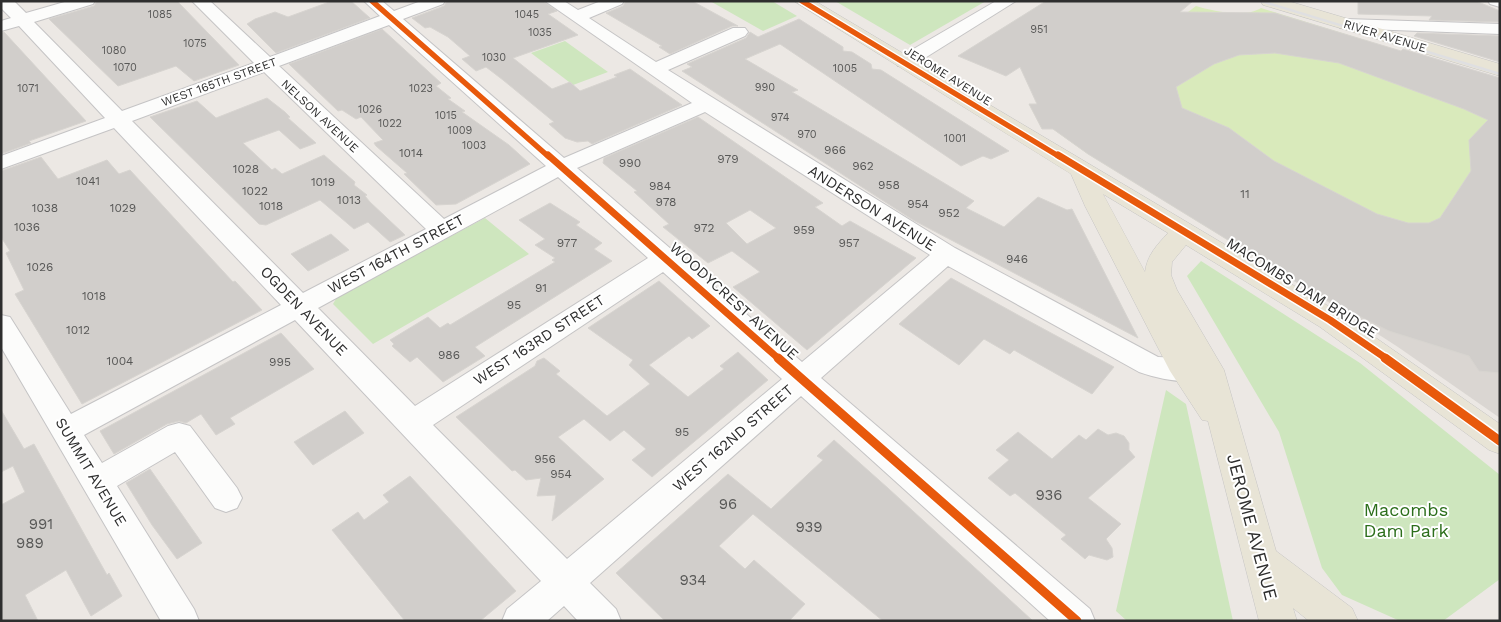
<svg xmlns="http://www.w3.org/2000/svg" width="1501" height="622" font-family="'Work Sans',sans-serif">
<rect width="100%" height="100%" fill="#ece8e4"/>
<!-- green -->
<path fill="#cee6be" d="M710 1H772L797 16 763 31Z
M835 1H986L910 45Z
M565 41 608 72 573 85 531 53Z
M485 218 529 254 373 344 333 304 337 297Z
M1201 261 1360 363 1500 475V579L1443 621H1400L1342 595 1322 568 1279 432 1187 276Z
M1166 390 1186 404 1233 621H1127L1116 611Z"/>
<!-- pitch -->
<path fill="#d9eabb" d="M1196 6C1212 11 1246 18 1261 8L1500 82V373L1479 371 1469 356 1389 331 1319 296 1088 154 1053 129H1042L1029 104H1037L1175 22Z"/>
<!-- plaza -->
<path fill="#dad6d2" d="M1319 296 1389 331 1469 356 1480 371 1500 373V418L1398 347Z"/>
<!-- building -->
<path fill="#d1cecb" stroke="#d7d4d0" fill-rule="evenodd" d="M97 1H177L239 65 194 81 176 66 118 86 49 19 94 6Z
M332 1H351L370 18 276 53 247 24 255 19 275 12 288 17Z
M447 1H543L557 11 548 14 578 35 513 58 552 89 570 82 580 91 617 77 614 75 630 69 682 105 592 144 588 141 577 142 565 138 549 124 554 122 503 80 486 67 476 71 462 59 470 56 448 37 430 27 425 28 412 18 444 6Z
M626 1H692L738 26H732L670 54 659 47 662 46 606 13 623 6Z
M1046 1H1193L1180 12 1275 13 1401 51 1403 49 1500 78V373L1479 371 1469 356 1389 331 1319 296 1088 154 1053 129H1042L1029 104H1037L1020 67 1006 76 958 56ZM1275 53 1339 63 1464 109 1488 120 1469 140 1471 171 1440 218 1429 223H1408L1377 214 1274 161 1229 128 1182 108 1176 87 1214 64 1239 55Z
M1358 1H1476L1500 11V22L1429 20 1432 16 1358 14Z
M799 19 843 47V51L852 52 871 64 872 69 881 70 1009 151 991 159 983 156 961 166 780 44 745 59 798 90 792 92 974 201 966 208 1004 227 1038 197 1067 210 1072 209 1138 338 913 220 682 71 692 67 687 64 746 38 750 32 758 37Z
M382 29 441 83 436 86 451 98 448 99 465 111 462 112 509 145 530 164 456 204 436 205 404 174 407 173 376 146 374 143 383 140 361 117 356 119 342 110 338 111 289 64Z
M4 32 86 121 29 141 31 143 1 154V33Z
M1417 33 1500 36V62L1414 36Z
M267 98 285 112 290 117 288 118 316 143 300 149 279 130 243 143 272 170 275 168 282 174 324 155 355 182 354 185 367 195 365 196 370 202 405 235 390 242 368 222 354 229 320 200 266 225 259 224 150 117 197 101 216 118Z
M698 117 823 203 815 207 842 226 850 221 916 258 807 350 733 287 760 272 732 251 708 263 663 227 669 224 634 192 637 191 603 163 604 158ZM750 210 776 228 747 244 726 223Z
M41 157 58 179 107 160 119 174 130 170 233 282 235 281 262 310 82 404 15 294 24 290 6 253 10 251 1 237V171Z
M550 203 580 222 576 225 602 243 594 249 612 261 475 347 485 356 443 382 417 357 410 362 392 346 394 344 390 340 428 317 440 328 448 323 450 325 555 262 552 260 555 258 535 245 545 239 519 220Z
M331 234 349 250 308 271 291 254Z
M951 278 1027 320 1114 367 1092 394 1014 350 1010 354 984 339 959 365 899 324Z
M659 281 710 326 692 339 689 336 649 365 688 397 724 369 720 366 738 352 768 380 652 477 632 460 646 449 624 430 610 441 584 419 558 437 604 479 552 521 556 495 537 496 541 478 526 480 515 470 512 471 456 417 535 366 537 361 544 358 560 371 556 374 607 416 650 384 629 365 633 360 588 328Z
M281 333 314 369 230 418 235 424 216 435 201 414 186 423 179 421 167 424 114 454 100 431Z
M1 410 24 449 34 444 107 575 109 573 122 596 91 616 66 570 25 595 38 621H1V505L25 492 13 466 1 472Z
M345 411 364 433 313 465 294 442Z
M1098 429 1108 435 1116 433 1124 436 1129 443V450L1135 457 1088 498 1121 524 1106 539 1112 548 1113 557 1107 560 1089 555 1085 559 1061 539 1066 535 1015 493 1010 496 988 478 1009 460 996 450 1018 432 1052 459 1079 435 1086 440Z
M834 440 889 489 1033 621H883L753 514 719 546 745 569 754 560 805 604 789 621H665L616 573 728 474 771 509 823 460 817 456Z
M150 469 202 543 177 559 152 525 126 483Z
M410 476 516 591 480 621H405L332 530 358 512 364 520 389 502 383 495Z"/>
<g fill="none" stroke-linecap="round" stroke-linejoin="round">
<defs>
<path id="minor" d="M1 1H14L26 13 68 1H95L93 4 34 22 122 111 254 63 192 1H210L270 57 380 16 364 1H382L394 11 421 1H445L443 4 403 19 564 158 692 103 545 1H564L578 10 601 1H624L622 4 589 18 656 62 733 28H745L748 32 745 36 668 70 955 248 1158 357 1204 359 1214 362 1218 370 1214 378C1190 385 1162 380 1139 372L948 266 821 378 1090 609 1095 621H1050L801 396 590 583 616 609 621 621H578L564 606 547 621H502L507 609 541 581 295 320 84 435 102 463 168 426 179 423 190 426 237 488 242 498 237 508 226 512 215 508 175 452 117 486 194 609 199 621H161L1 347V315L10 317 71 414 281 305 114 128 1 169V156L105 118 19 26 1 31V21L11 18 1 8ZM389 25 546 166 444 219 279 66ZM264 72 426 229 303 293 132 121ZM705 112 930 255 802 362 577 168ZM558 177 648 258 415 406 318 308ZM663 272 782 379 567 559 433 425Z
M996 1H1016L912 66H898L896 62 898 58Z
M1488 1H1500V7L1490 4Z
M1346 19 1500 24V34L1340 28 1337 24 1340 20Z"/>
<path id="major" d="M794 1H815L1340 313 1500 424V454L1489 450 1320 327 1186 245 1172 262 1171 275 1177 290 1224 370 1276 551 1352 608 1358 621H1309L1293 608 1297 621H1259L1208 421 1202 420 1170 371 1085 206 1071 174ZM1103 194 1168 233C1157 245 1147 255 1145 272Z
M1261 1H1288L1500 64V76L1263 5Z"/>
</defs>
<!-- minor casing -->
<use href="#minor" stroke="#c5c4c5" stroke-width="2"/>
<!-- major casing -->
<use href="#major" stroke="#c6c5c4" stroke-width="1"/>
<!-- minor -->
<use href="#minor" fill="#fcfcfb" fill-rule="evenodd"/>
<!-- major -->
<use href="#major" fill="#e8e4d6" fill-rule="evenodd"/>
<!-- rail -->
<path stroke="#dfdfe1" stroke-width="2.5" d="M1261 1 1500 74"/>
<defs>
<path id="cycleway-far2" d="M372 1 549 157
M802 1 1060 157"/>
<path id="cycleway-far1" d="M548 155 779 359
M1058 155 1330 320 1387 359"/>
<path id="cycleway" d="M778 358 1077 621
M1385 358 1500 441"/>
</defs>
<!-- cycleway-far2 casing -->
<use href="#cycleway-far2" stroke="#fff" stroke-width="8"/>
<!-- cycleway-far1 casing -->
<use href="#cycleway-far1" stroke="#fff" stroke-width="10"/>
<!-- cycleway casing -->
<use href="#cycleway" stroke="#fff" stroke-width="12"/>
<!-- cycleway-far2 -->
<use href="#cycleway-far2" stroke="#e8590c" stroke-width="5.5"/>
<!-- cycleway-far1 -->
<use href="#cycleway-far1" stroke="#e8590c" stroke-width="7"/>
<!-- cycleway -->
<use href="#cycleway" stroke="#e8590c" stroke-width="9"/>
</g>
<g text-anchor="middle" stroke-width="4" stroke-linejoin="round" paint-order="stroke">
<!-- far-number labels -->
<g font-size="11" fill="#585857">
<text x="160" y="18">1085</text>
<text x="527" y="18">1045</text>
<text x="1039" y="33">951</text>
<text x="540" y="36">1035</text>
<text x="195" y="47">1075</text>
<text x="114" y="54">1080</text>
<text x="494" y="61">1030</text>
<text x="125" y="71">1070</text>
<text x="845" y="72">1005</text>
<text x="765" y="91">990</text>
<text x="28" y="92">1071</text>
<text x="421" y="92">1023</text>
<text x="370" y="113">1026</text>
<text x="446" y="119">1015</text>
<text x="780" y="121">974</text>
<text x="390" y="127">1022</text>
<text x="460" y="134">1009</text>
<text x="807" y="138">970</text>
<text x="955" y="142">1001</text>
<text x="474" y="149">1003</text>
</g>
<!-- far-street labels -->
<g font-size="12" fill="#2e2e2e" stroke="#fff">
<text transform="translate(1385 36) rotate(17)" y="4">RIVER AVENUE</text>
<text transform="translate(948 76) rotate(32)" y="4">JEROME AVENUE</text>
<text transform="translate(219 82) rotate(-20)" y="4">WEST 165TH STREET</text>
<text transform="translate(320 116) rotate(43)" y="4">NELSON AVENUE</text>
</g>
<!-- number labels -->
<g font-size="12" fill="#585857">
<text x="835" y="154">966</text>
<text x="411" y="157">1014</text>
<text x="728" y="163">979</text>
<text x="630" y="167">990</text>
<text x="863" y="170">962</text>
<text x="246" y="173">1028</text>
<text x="88" y="185">1041</text>
<text x="323" y="186">1019</text>
<text x="889" y="189">958</text>
<text x="660" y="190">984</text>
<text x="255" y="195">1022</text>
<text x="1245" y="198">11</text>
<text x="349" y="204">1013</text>
<text x="666" y="206">978</text>
<text x="918" y="208">954</text>
<text x="271" y="210">1018</text>
<text x="45" y="212">1038</text>
<text x="123" y="212">1029</text>
<text x="949" y="217">952</text>
<text x="27" y="231">1036</text>
<text x="704" y="232">972</text>
<text x="804" y="234">959</text>
<text x="567" y="247">977</text>
<text x="849" y="247">957</text>
<text x="1017" y="263">946</text>
<text x="40" y="271">1026</text>
<text x="541" y="292">91</text>
<text x="94" y="300">1018</text>
<text x="514" y="309">95</text>
<text x="78" y="334">1012</text>
<text x="449" y="359">986</text>
<text x="120" y="365">1004</text>
<text x="280" y="366">995</text>
<text x="682" y="436">95</text>
<text x="545" y="463">956</text>
<text x="561" y="478">954</text>
</g>
<!-- street labels -->
<g font-size="15" fill="#2e2e2e" stroke="#fff">
<text transform="translate(872 208) rotate(32)" y="5">ANDERSON AVENUE</text>
<text transform="translate(396 254) rotate(-28)" y="5">WEST 164TH STREET</text>
<text transform="translate(1302 288) rotate(32)" y="5">MACOMBS DAM BRIDGE</text>
<text transform="translate(734 301) rotate(42)" y="5">WOODYCREST AVENUE</text>
<text transform="translate(304 311) rotate(46)" y="5">OGDEN AVENUE</text>
<text transform="translate(539 340) rotate(-33)" y="5">WEST 163RD STREET</text>
<text transform="translate(733 438) rotate(-41)" y="5">WEST 162ND STREET</text>
<text transform="translate(91 472) rotate(59)" y="5">SUMMIT AVENUE</text>
</g>
<!-- near-number labels -->
<g font-size="15" fill="#585857">
<text x="1049" y="500">936</text>
<text x="728" y="509">96</text>
<text x="41" y="529">991</text>
<text x="809" y="532">939</text>
<text x="30" y="548">989</text>
<text x="693" y="585">934</text>
</g>
<!-- near-park labels -->
<g font-size="18" fill="#2c6e1b" stroke="#fff">
<text x="1406" y="516">Macombs<tspan x="1406" dy="21">Dam Park</tspan></text>
</g>
<!-- near-street labels -->
<g font-size="18" fill="#2e2e2e" stroke="#fff">
<text transform="translate(1252 527) rotate(75)" y="6">JEROME AVENUE</text>
</g>
</g>
<!-- border -->
<rect width="1501" height="622" fill="none" stroke="#2e2e2e" stroke-width="5"/>
</svg>
